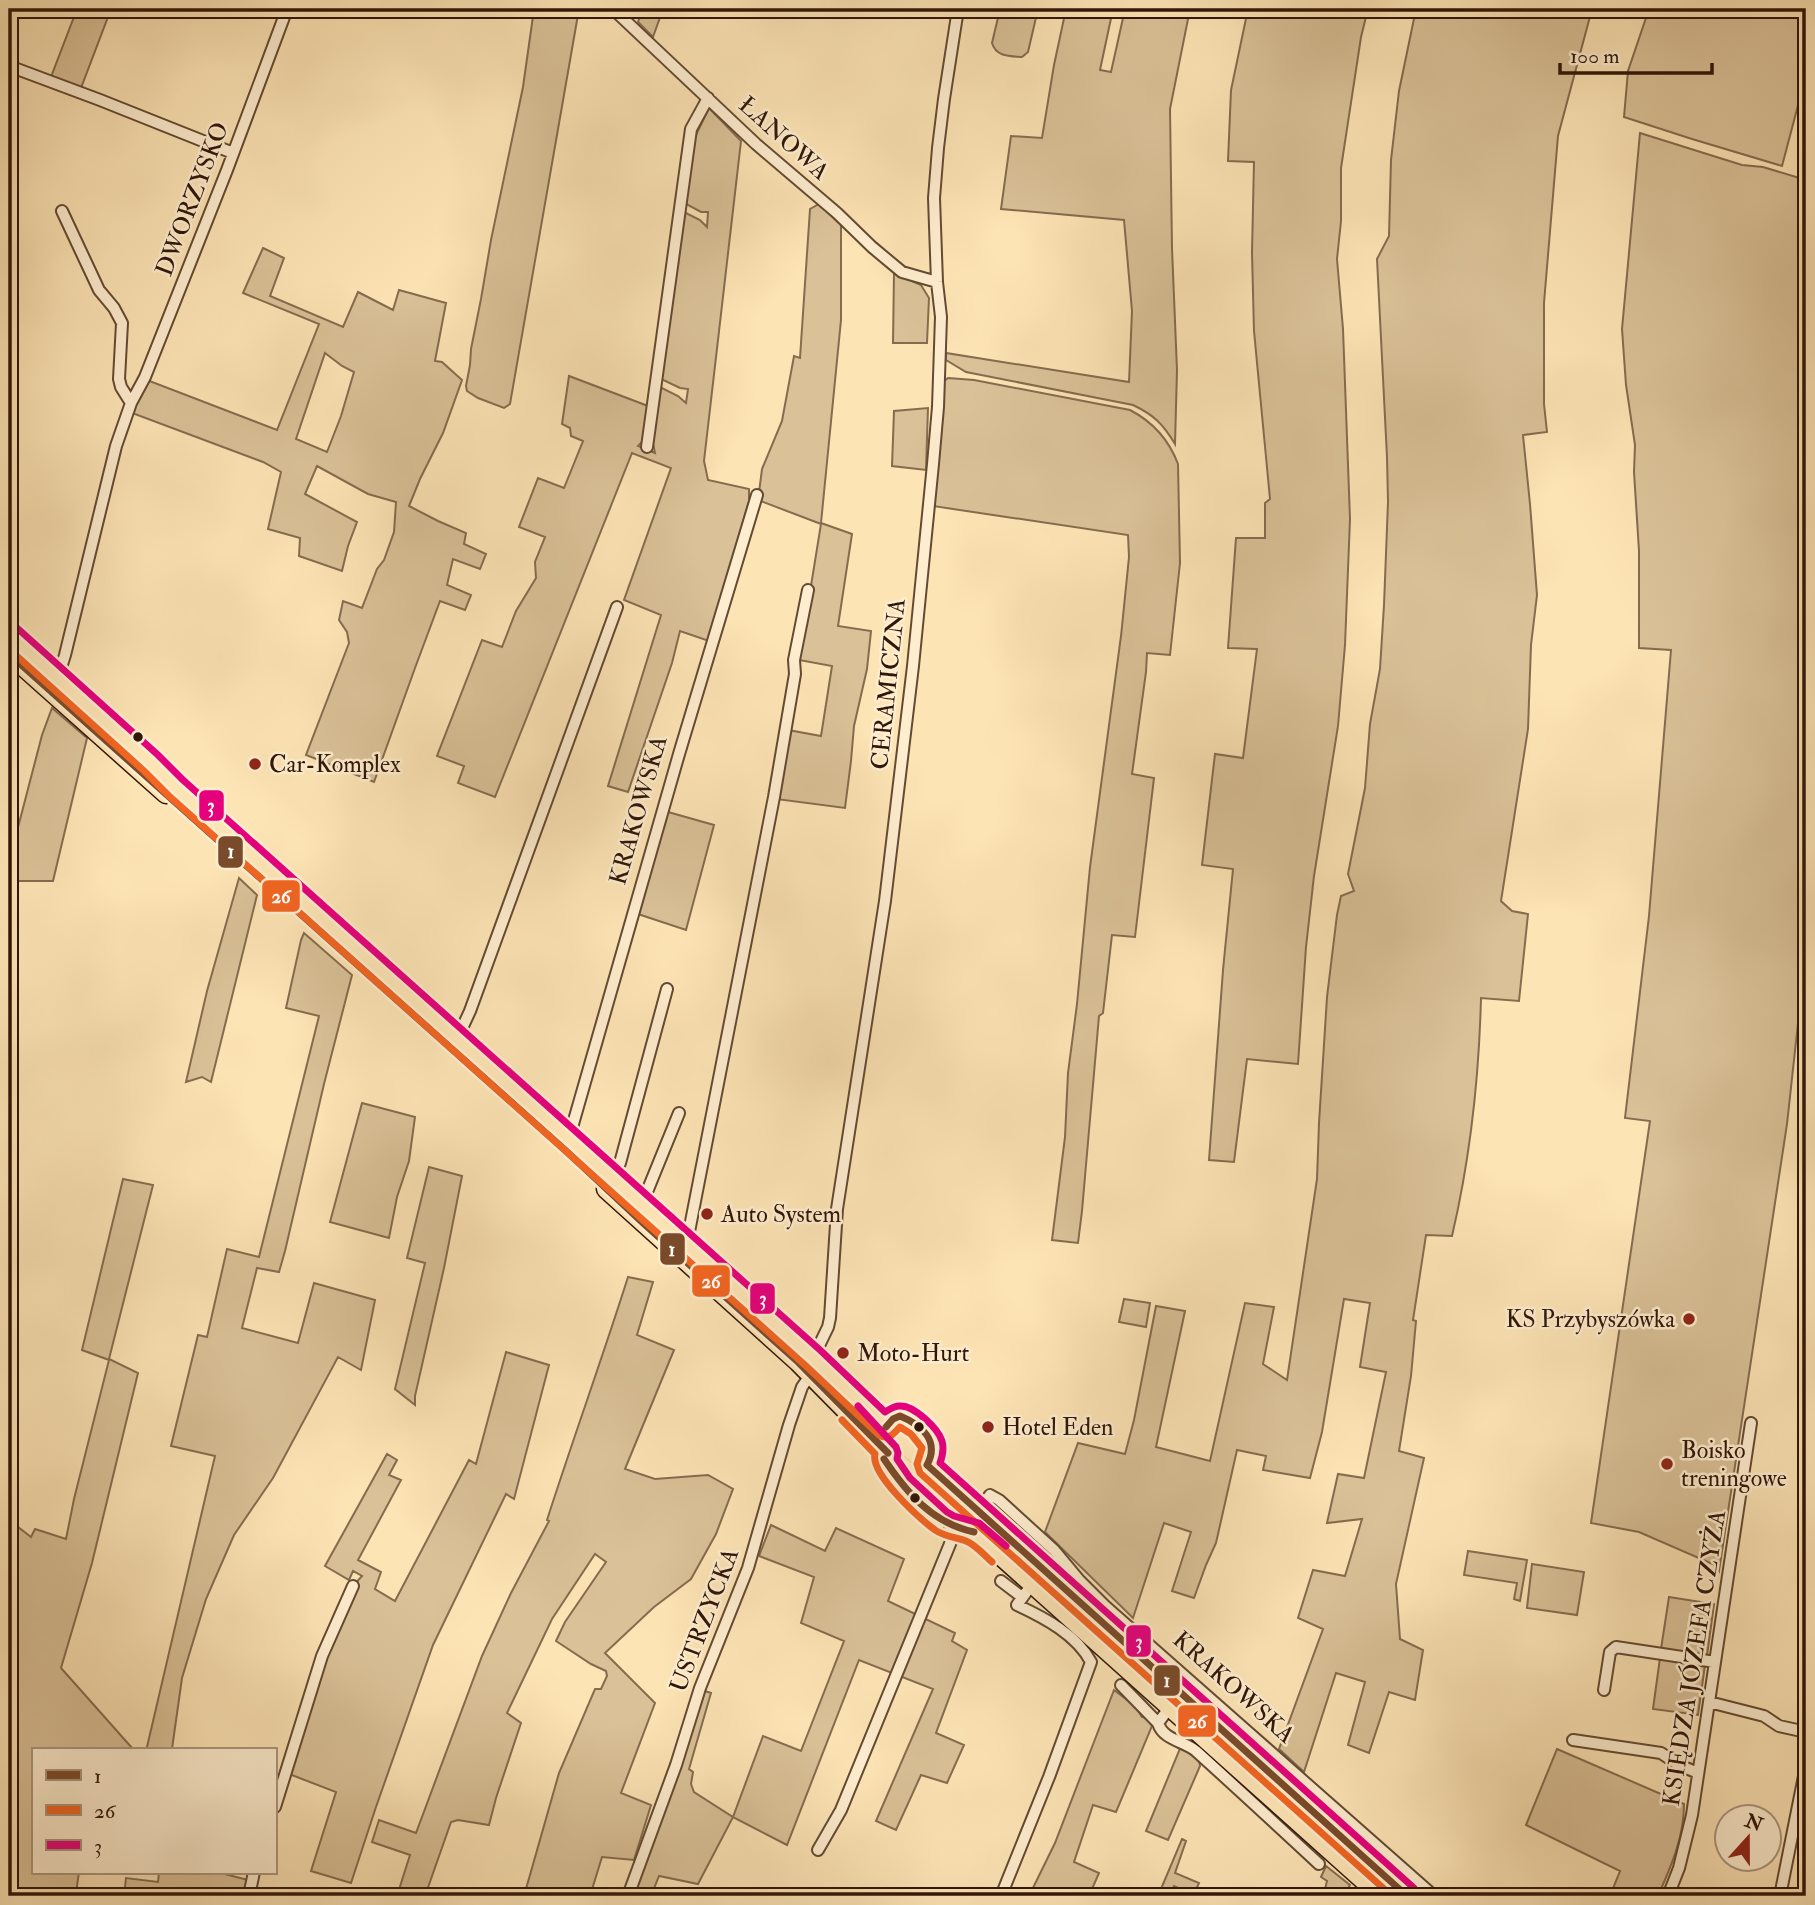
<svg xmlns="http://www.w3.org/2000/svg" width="1815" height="1905" font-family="'IM FELL Double Pica',serif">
<rect width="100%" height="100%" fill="#fde4b5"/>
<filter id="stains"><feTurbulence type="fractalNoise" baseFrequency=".00286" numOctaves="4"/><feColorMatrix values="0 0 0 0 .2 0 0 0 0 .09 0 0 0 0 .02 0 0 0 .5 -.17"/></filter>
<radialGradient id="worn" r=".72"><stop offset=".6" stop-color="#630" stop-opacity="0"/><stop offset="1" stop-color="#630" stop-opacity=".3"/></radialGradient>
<!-- green -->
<path fill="#dac197" stroke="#856c4f" stroke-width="2" fill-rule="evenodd" d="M77 9H111L81 88 51 77Z
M534 9H579L510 404 504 408 478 398 467 391 466 386 470 365 471 349 481 299 491 240 523 87Z
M643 9H663L653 37 638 22Z
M1000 9H1038L1028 52 1022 57C1010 56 996 57 992 43Z
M1066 9H1113L1100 70 1111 72 1125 9H1190L1170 109 1172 248 1177 370 1175 444C1163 424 1154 415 1133 405L966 372 946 360V353L1129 382 1132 311 1124 220 1001 209 1011 136 1042 138 1054 65Z
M1248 9H1368L1361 37 1341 168V221L1337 259 1343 329 1350 519 1345 645 1338 726 1314 876 1306 947 1298 1064 1247 1059 1234 1162 1209 1160 1223 970 1233 869 1202 865 1215 754 1243 758 1257 649 1228 648 1236 538H1265V503L1270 499 1254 331 1252 253 1254 162 1228 161 1231 90Z
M1416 9H1592L1558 136 1544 303V404L1547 432 1523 435 1530 504 1537 595 1531 645 1528 729 1501 901 1512 911 1528 914 1519 1001 1481 998C1479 1077 1470 1159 1452 1236L1426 1235 1413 1320 1416 1321 1411 1376 1399 1451 1424 1458 1396 1584 1400 1639 1423 1650 1415 1700 1389 1692 1369 1753 1348 1745 1365 1682 1336 1673 1304 1772 1279 1749 1323 1629 1298 1618 1313 1570 1345 1576 1362 1519 1327 1523 1338 1474 1364 1478 1386 1372 1360 1367 1370 1303 1344 1299 1322 1432 1310 1478 1263 1470 1266 1456 1237 1450 1216 1543 1206 1565 1194 1598 1172 1591 1191 1532 1164 1523 1133 1618 1045 1532 1078 1443 1125 1454 1134 1420 1156 1306 1185 1311 1156 1447 1210 1461 1245 1303 1274 1307 1263 1364 1287 1380 1317 1179 1319 1123 1327 997 1337 915 1341 896 1354 891 1348 874 1365 788 1370 724 1380 669 1384 605 1388 502 1387 457 1377 259 1389 236 1391 160 1399 91Z
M1649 9H1806V75L1782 166 1692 139 1624 117 1628 71Z
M709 108 741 141 704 461 708 480 749 489V501L709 641 680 631 672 663 628 792 608 786 661 615 624 600 671 468 632 453 495 797 458 783 464 766 437 756 482 640 502 647 516 611 536 578 535 562 545 537 519 527 538 478 564 488 583 441 571 436 570 428 562 424 569 376 648 406 644 440 638 446 655 453 653 443 660 387 678 396 686 403 688 389 680 388 661 379 684 212 700 220 707 227 708 212H701L686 204 695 137Z
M1640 133 1742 165 1763 167 1806 180V440L1802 447 1806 448V950L1787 1124 1719 1571 1715 1565 1639 1532 1591 1523 1650 1121 1625 1118 1649 916 1671 650 1639 648V551L1634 472 1635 445 1626 385 1622 329Z
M819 204 841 225V320L821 523 852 534 838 626 871 631 867 669 854 726 851 761 845 808 776 799 788 730 821 736 832 666 799 660 821 524 758 500 762 469 782 421 794 356 800 358 810 209Z
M263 248 284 258 270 296 343 327 358 292 393 310 399 290 446 303 435 361 442 362 462 380 443 433 420 479 409 506 438 521 466 533 464 544 486 554 480 569 453 559 447 585 471 595 465 610 440 601 415 668 374 782 306 755 349 643 347 632 339 620 343 601 362 608 377 569 384 560 394 532 396 502 368 494 317 466 305 494 357 522 348 546 342 571 299 556 300 538 268 529 281 472 263 462 132 413 147 380 277 430 319 324 243 293ZM325 353 342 366 354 372 341 416 327 452 296 439Z
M894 273 921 285 929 298 927 343H893Z
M948 378 974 380 1130 410C1153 422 1169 440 1178 464L1180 563 1170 655 1147 653 1146 672 1132 774 1154 778 1135 937 1112 935 1103 1013 1099 1016 1082 1211 1078 1243 1052 1240 1065 1137 1068 1073 1077 1004 1090 867 1121 636 1129 557 1128 535 933 506 943 382Z
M928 408 926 470 892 466 894 411Z
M52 708 87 738 53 881H17L9 913V862L42 735Z
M668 812 714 825 686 930 638 914Z
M239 878 257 895 211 1082 202 1077 186 1082 207 991Z
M304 933 352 975 324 1084 285 1251 279 1272 257 1268 242 1328 298 1343 314 1283 375 1300 361 1370 338 1357 273 1478 234 1535 206 1599 182 1678 172 1749H144L147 1747 215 1456 171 1446 198 1335 207 1337 227 1249 259 1257 319 1016 286 1008 301 940Z
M362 1103 415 1117 409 1161 397 1197 389 1238 330 1222Z
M429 1167 462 1176 444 1268 415 1396V1405L395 1389 425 1263 407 1258Z
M123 1179 153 1185 109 1359 138 1373 92 1563 61 1668 133 1749H33V1872H79L76 1893 62 1896H17L14 1846 9 1845V1520L31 1537 35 1529 66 1539 74 1499 109 1360 82 1350Z
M628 1277 653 1282 637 1335 674 1350 625 1469 655 1479 708 1475 733 1489 716 1534 691 1579 654 1607 605 1653 655 1703 621 1793 651 1805 634 1860 602 1857 590 1896H524L559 1773 595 1689H601L607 1676 606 1671 591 1664 556 1641 565 1622 606 1562 595 1554 552 1619 507 1713 521 1723 496 1798 489 1825 458 1820 451 1822 425 1896H397L410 1855 372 1842 379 1820 416 1833 482 1656 511 1593 549 1521 547 1520C573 1439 602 1359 628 1277Z
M1124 1299 1150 1303 1146 1327 1119 1322Z
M506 1352 549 1365 514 1499 506 1494 433 1645 376 1807 351 1883 311 1871 336 1792 289 1774 317 1691 321 1670 353 1586 362 1576 353 1571 349 1580 325 1566 387 1454 397 1460 389 1475 401 1480 358 1560 381 1572 375 1589 395 1601 469 1460 476 1464Z
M771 1525 825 1551 836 1528 904 1559 888 1601 955 1633 952 1641 967 1650 936 1733 964 1745 947 1783 921 1775 896 1830 876 1821 933 1689 859 1660 787 1845 733 1817 698 1884 659 1876 651 1896H634C656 1827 683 1760 705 1691L711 1693 689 1769 693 1772 691 1784 694 1792 733 1817 763 1736 801 1751 844 1641 801 1623 814 1577 759 1556Z
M1468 1551 1527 1560 1520 1601 1514 1599 1517 1583 1464 1575Z
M1532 1564 1584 1572 1577 1615 1527 1608Z
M1669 1597 1714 1604 1707 1656 1661 1649Z
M1660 1658 1705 1665 1698 1715 1653 1709Z
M1114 1690 1135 1706 1142 1717C1148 1717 1151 1721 1152 1726L1116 1812 1093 1805 1074 1862 1099 1873 1089 1896H1029L1055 1843Z
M1181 1746 1199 1760 1200 1766 1168 1840 1146 1831Z
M1557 1749 1684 1804C1684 1838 1671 1866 1658 1896H1610L1620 1871 1526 1825Z
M1182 1839 1186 1841 1175 1873 1199 1883 1193 1896H1185L1187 1892 1174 1886 1169 1896H1158Z
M1326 1866 1350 1885 1344 1896H1311L1313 1891 1323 1894 1324 1893 1327 1881 1321 1877Z
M159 1872H217L248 1880 244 1896H209L208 1891 170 1894V1896H124L126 1878 158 1882Z"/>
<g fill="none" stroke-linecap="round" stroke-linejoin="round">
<defs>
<path id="street" d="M613 9 756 144 837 213 872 247 902 272 937 282
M9 66 100 100 233 153
M62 211 99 290 114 308 122 323 119 379 121 387 131 403
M647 447 691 129 708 98
M54 681 59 674 65 655 116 446 131 403 145 377 227 170 287 9
M457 1039 470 1011 617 607
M564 1136 573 1124 679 754 757 495
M611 1178 620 1163 667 989
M642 1204 679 1113
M685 1243 688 1237 774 797 795 674 794 660 808 590
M978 1511 990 1495 999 1500 1054 1550 1079 1580 1105 1606 1434 1896
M1001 1581 1022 1597
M1121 1685 1158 1723
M1604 1690 1610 1652 1616 1647 1715 1662
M1709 1702 1764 1716 1779 1726 1806 1732
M1170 1707 1158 1723C1163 1740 1184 1741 1196 1751 1237 1788 1278 1826 1319 1864
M1573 1740 1661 1753 1679 1765 1698 1773
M275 1807 322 1656 353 1586
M818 1850 841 1810 952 1539 950 1526
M9 1863V1859
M249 1896 254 1872
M628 1896 676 1765 700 1688 748 1568 789 1425 802 1387 811 1374 813 1358 828 1327 830 1318 837 1209 885 901 913 666 933 464 938 407 941 317 937 282 934 198 938 148 944 99 958 9
M1001 1896 1049 1777 1091 1662C1077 1635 1045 1618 1017 1605L1033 1583
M1668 1896 1679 1868 1692 1815 1751 1423
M1780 1896 1806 1766"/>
<path id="primary" d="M9 635 151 763 176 788 813 1358 927 1465 1056 1583 1407 1896
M9 654 166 794
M606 1189 798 1362 888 1453 926 1489 1381 1896"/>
</defs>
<!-- street casing -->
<use href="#street" stroke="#634a32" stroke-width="14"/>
<!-- primary casing -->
<use href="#primary" stroke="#301607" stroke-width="21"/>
<!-- street -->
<use href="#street" stroke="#feedcf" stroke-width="10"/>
<!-- primary -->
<use href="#primary" stroke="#fde4b5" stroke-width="18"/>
<defs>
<path id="bus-1" d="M9 654 565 1150 643 1223 798 1362 888 1453
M886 1427 893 1419 900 1416C922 1425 940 1441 927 1465
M884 1459C907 1493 932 1523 974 1532
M927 1465 1407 1896"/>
<path id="bus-2" d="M9 649 144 771 169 796 806 1366 879 1435C889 1441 893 1434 900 1427L911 1434 922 1448 917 1464 920 1473 1392 1896
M842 1420 875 1454C870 1474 919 1518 935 1530 945 1537 956 1537 966 1541 976 1545 984 1555 992 1562"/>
<path id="bus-3" d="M16 627 158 755 183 780 820 1350 885 1412C890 1409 895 1405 901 1406 914 1406 938 1428 942 1441 944 1448 943 1455 940 1463L1414 1888
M858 1406 896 1447 898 1453 897 1459 910 1478 947 1512 954 1516 979 1523 1006 1546"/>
</defs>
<!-- bus-1 casing -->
<use href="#bus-1" stroke="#feedcf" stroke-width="12"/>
<!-- bus-2 casing -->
<use href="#bus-2" stroke="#feedcf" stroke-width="12"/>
<!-- bus-3 casing -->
<use href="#bus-3" stroke="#feedcf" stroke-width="12"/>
<!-- bus-1 -->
<use href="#bus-1" stroke="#7a4b2a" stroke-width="7"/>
<!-- bus-2 -->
<use href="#bus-2" stroke="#f26522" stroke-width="7"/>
<!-- bus-3 -->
<use href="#bus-3" stroke="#e5007d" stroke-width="7"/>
</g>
<!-- markers -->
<g fill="#301607" stroke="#feedcf" stroke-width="2.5">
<circle cx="138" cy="737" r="6"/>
<circle cx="919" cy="1427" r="6"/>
<circle cx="915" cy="1498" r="6"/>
</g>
<g fill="#8f2418" stroke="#feedcf" stroke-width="2.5">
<circle cx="255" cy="764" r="7"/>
<circle cx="707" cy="1214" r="7"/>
<circle cx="1689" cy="1319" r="7"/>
<circle cx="843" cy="1353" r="7"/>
<circle cx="988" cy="1427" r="7"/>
<circle cx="1667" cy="1464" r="7"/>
</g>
<g text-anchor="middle" stroke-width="5" stroke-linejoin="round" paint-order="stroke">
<!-- street labels -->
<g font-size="24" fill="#301607" stroke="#feedcf">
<text transform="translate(784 138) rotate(42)" y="8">ŁANOWA</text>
<text transform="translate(192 199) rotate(-69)" y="8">DWORZYSKO</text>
<text transform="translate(888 684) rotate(-84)" y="8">CERAMICZNA</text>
<text transform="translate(638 810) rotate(-74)" y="8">KRAKOWSKA</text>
<text transform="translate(704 1620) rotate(-69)" y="8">USTRZYCKA</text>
<text transform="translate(1694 1658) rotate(-81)" y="8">KSIĘDZA JÓZEFA CZYŻA</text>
<text transform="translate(1234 1687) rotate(42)" y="8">KRAKOWSKA</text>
</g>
<!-- poi labels -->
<g font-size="24" fill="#301607" stroke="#feedcf" text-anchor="start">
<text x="269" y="772">Car-Komplex</text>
<text x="721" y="1222">Auto System</text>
<text x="1675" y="1327" text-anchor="end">KS Przybyszówka</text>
<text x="857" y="1361">Moto-Hurt</text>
<text x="1002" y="1435">Hotel Eden</text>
<text x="1681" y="1458">Boisko<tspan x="1681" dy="28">treningowe</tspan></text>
</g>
</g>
<g stroke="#feedcf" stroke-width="2.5">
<rect x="198" y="789" width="27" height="33" rx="7" fill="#e5007d"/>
<rect x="217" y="835" width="27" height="34" rx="7" fill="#7a4b2a"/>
<rect x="261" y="879" width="40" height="34" rx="7" fill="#f26522"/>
<rect x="659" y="1232" width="27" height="34" rx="7" fill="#7a4b2a"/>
<rect x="691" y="1264" width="40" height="34" rx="7" fill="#f26522"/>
<rect x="749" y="1282" width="27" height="33" rx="7" fill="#e5007d"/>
<rect x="1125" y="1624" width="27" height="34" rx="7" fill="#e5007d"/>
<rect x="1153" y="1664" width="28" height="33" rx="7" fill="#7a4b2a"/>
<rect x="1177" y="1704" width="40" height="34" rx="7" fill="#f26522"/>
</g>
<g font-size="19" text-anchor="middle" font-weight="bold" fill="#fff">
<text x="211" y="812">3</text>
<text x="231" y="858">1</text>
<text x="281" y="903">26</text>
<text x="672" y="1256">1</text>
<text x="711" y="1288">26</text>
<text x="763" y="1305">3</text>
<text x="1139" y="1648">3</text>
<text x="1167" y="1687">1</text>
<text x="1197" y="1728">26</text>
</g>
<!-- margin -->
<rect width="1815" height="1905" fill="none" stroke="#fde4b5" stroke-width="35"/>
<rect x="10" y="10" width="1794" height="1884" fill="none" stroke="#301607" stroke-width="3.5"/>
<rect x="18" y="18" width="1780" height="1870" fill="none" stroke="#301607" stroke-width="2"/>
<!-- legend -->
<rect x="32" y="1748" width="245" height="126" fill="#feedcf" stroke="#ac977f" stroke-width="2"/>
<rect x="46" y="1770" width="35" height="10" fill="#7a4b2a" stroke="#ac977f" stroke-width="2"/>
<text x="94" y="1783" font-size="21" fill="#301607">1</text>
<rect x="46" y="1805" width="35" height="10" fill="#f26522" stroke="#ac977f" stroke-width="2"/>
<text x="94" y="1818" font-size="21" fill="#301607">26</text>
<rect x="46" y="1840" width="35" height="10" fill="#e5007d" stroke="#ac977f" stroke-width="2"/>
<text x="94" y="1853" font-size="21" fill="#301607">3</text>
<!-- north arrow -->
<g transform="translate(1748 1838) rotate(21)"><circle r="33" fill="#feedcf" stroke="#ac977f" stroke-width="2"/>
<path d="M0-5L12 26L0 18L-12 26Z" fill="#8f2418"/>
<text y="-10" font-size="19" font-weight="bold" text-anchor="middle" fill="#301607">N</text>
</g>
<!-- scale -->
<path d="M1560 63v10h152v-10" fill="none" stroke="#301607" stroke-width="3.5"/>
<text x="1570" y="63" font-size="21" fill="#301607" stroke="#feedcf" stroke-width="5" paint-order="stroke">100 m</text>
<rect width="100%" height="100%" filter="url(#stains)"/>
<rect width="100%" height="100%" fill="url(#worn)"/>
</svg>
